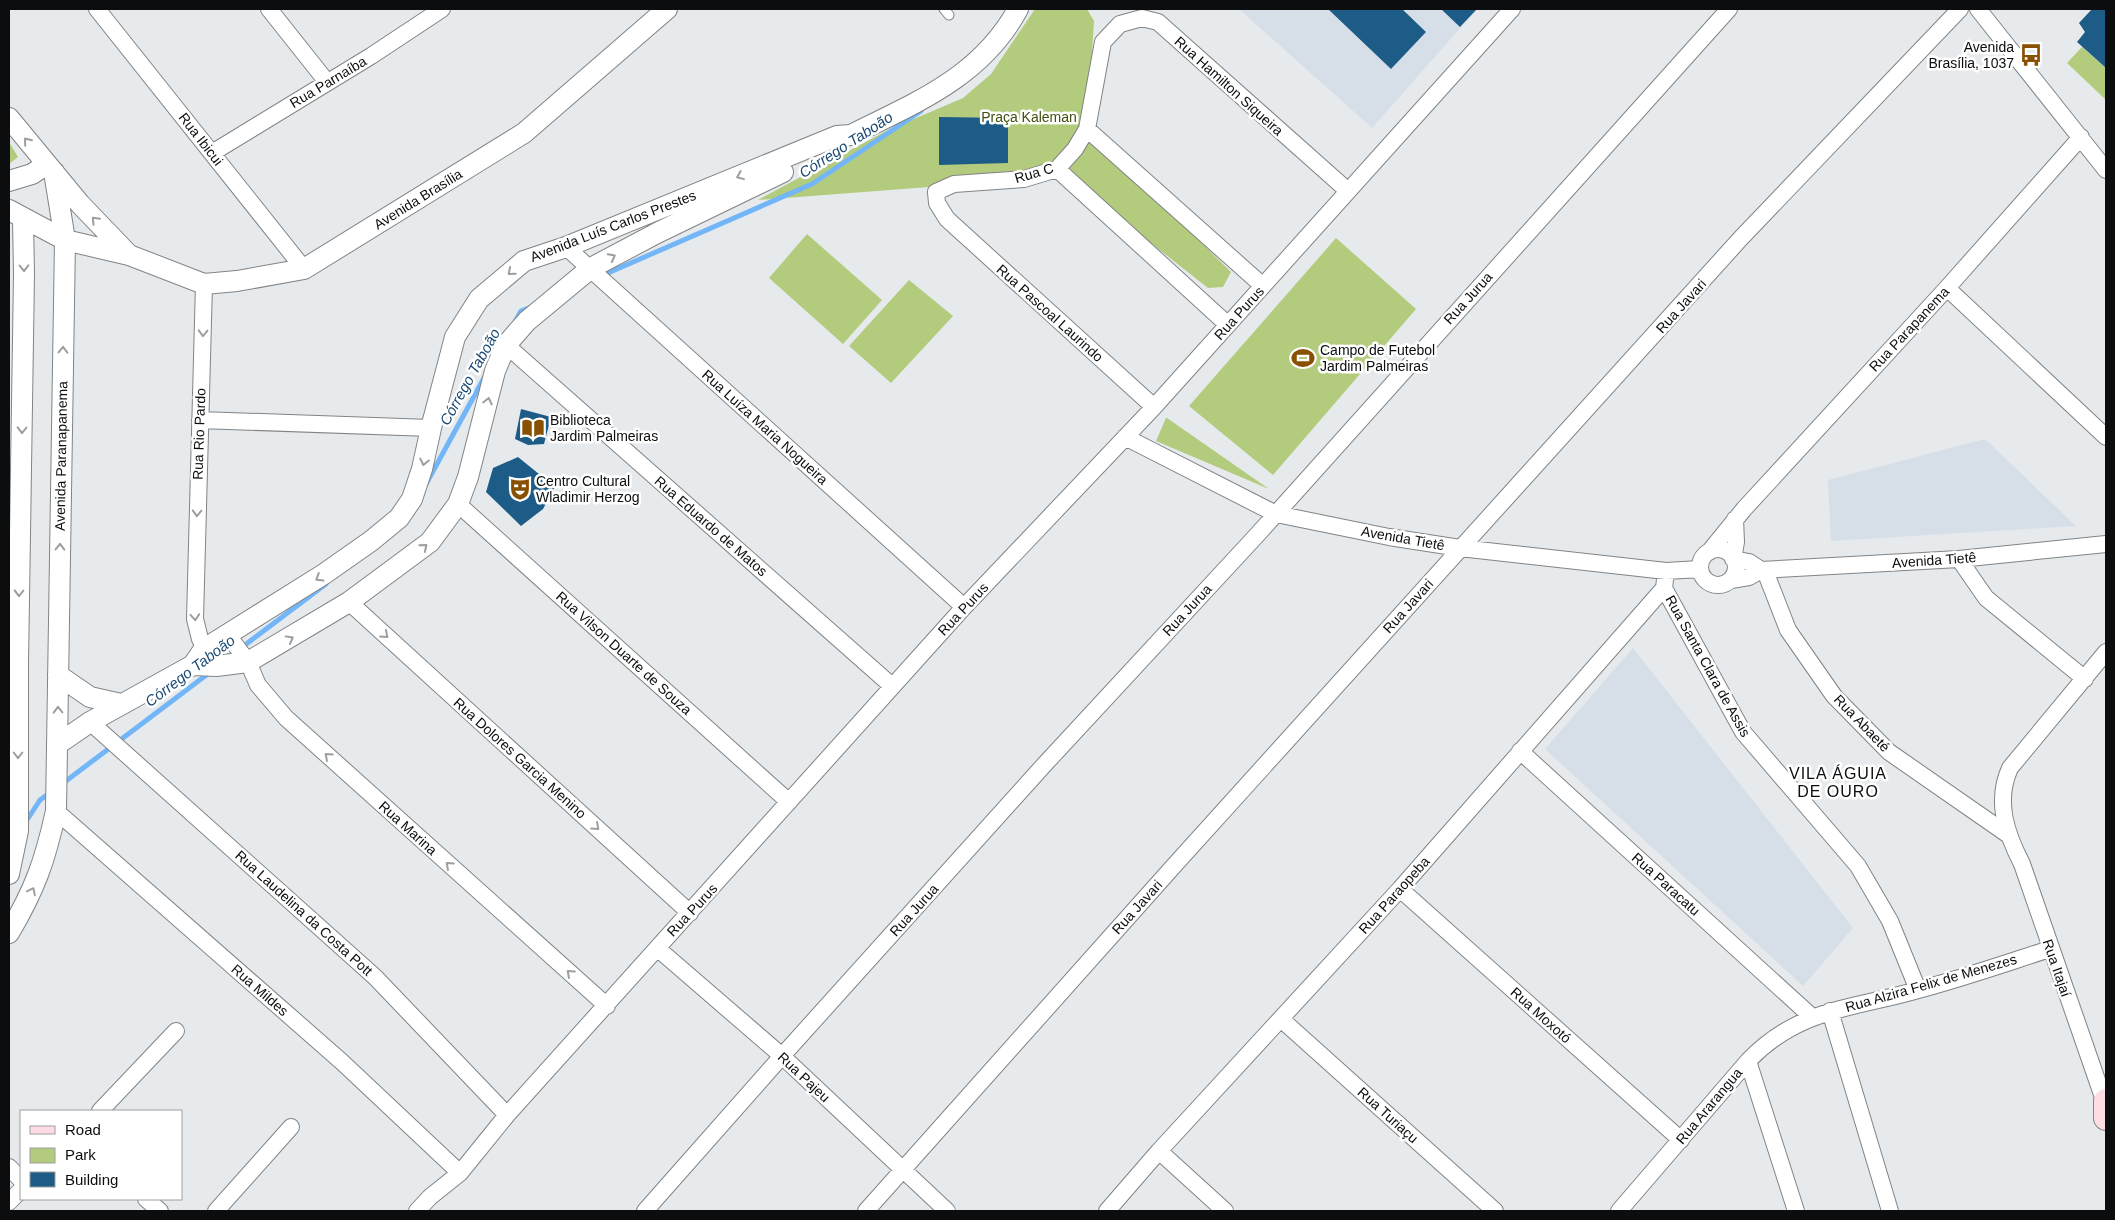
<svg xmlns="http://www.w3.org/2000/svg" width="2115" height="1220" font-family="Helvetica,sans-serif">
<rect width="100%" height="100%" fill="#e7eaec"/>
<!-- built -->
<path fill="#d6dfe7" d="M1239 9H1477L1372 128Z
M1985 439 2076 526 1831 541 1828 480Z
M1633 648 1853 928 1803 986 1545 749Z"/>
<!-- green -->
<path fill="#b3cb7c" d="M1035 9H1087L1094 21 1087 129 1231 272 1223 287 1208 288 1057 169 1008 181 758 200 886 131 963 98 991 74Z
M2082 47 2106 68V100L2067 63Z
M9 142 18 157 9 164Z
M807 234 882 300 843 344 769 278Z
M1336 238 1416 309 1273 475 1189 406Z
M909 280 953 316 891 383 849 346Z
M1166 418H1167L1269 489 1156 441Z"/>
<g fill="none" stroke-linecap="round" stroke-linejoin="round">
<!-- stream -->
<path stroke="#73b6f8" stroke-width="5" d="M601 276 812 184 921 111
M515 322 521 311 531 307
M426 484 484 378
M241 648 326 584
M62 784 209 673
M25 823 40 800 51 792"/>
</g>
<!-- building -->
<path fill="#1d5c86" d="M1328 9H1402L1426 32 1391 69Z
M1441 9H1477L1460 27Z
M2092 9H2106V68L2077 42 2085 32 2079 23Z
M939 117 1008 118V163L939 165Z
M521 409 551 417 544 444 528 445 515 439Z
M518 457 555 487 543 509 521 526 486 492 493 468Z"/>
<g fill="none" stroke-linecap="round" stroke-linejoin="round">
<defs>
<path id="service" d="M944 9 949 15"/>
<path id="minor" d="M97 9 304 269
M269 9 327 82
M1978 9 2106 170
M1087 129 1263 286
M212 153 371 56 442 9
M1057 169 1228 325
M566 247 964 607
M204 284 195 619 200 639 210 658
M1947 288 2106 437
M506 345 892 686
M1154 407 947 219 937 203 936 192 954 184 1024 179 1057 169 1075 149 1087 129 1103 42 1120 24 1142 18 1158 22 1348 191
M200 420 431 428
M1125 437 1276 514 1389 537 1460 548 1666 571 1700 569
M458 504 789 802
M1735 519 1736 542 1733 559 1749 562 1761 570
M1700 567a18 18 0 1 1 36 0a18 18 0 1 1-36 0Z
M1709 552 1744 509 1947 288 2081 137
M1959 559 1986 598 2085 679
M1765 571 1788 630 1834 696 1889 752 2007 834
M1731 580 1749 577 1761 570 1959 559 2106 544
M1664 588 1743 732 1858 866 1890 921 1918 990
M349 602 690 913
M228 635 248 662 258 685 286 718 607 1006
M90 722 375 977 507 1115
M1520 751 1812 1017
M56 811 342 1062 460 1173
M1400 889 1681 1140
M657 948 782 1056 947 1211
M1830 1011 1890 1211
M1281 1019 1495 1211
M1748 1061 1796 1211
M2105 1103 2022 864C2006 833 1995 801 2010 768L2106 652
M100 1111 176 1031
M1159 1151 1225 1211
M9 1167 21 1180
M146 1199 160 1211
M9 1202 21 1190
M216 1211 291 1127
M417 1211 430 1197 460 1173 507 1115 964 607 1154 407 1512 9
M645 1211 782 1056 1044 765 1257 535 1729 9
M866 1211 1171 869 1741 238 1960 9
M1107 1211 1159 1151 1400 889 1664 588 1666 571
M1619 1211 1748 1061C1799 1008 1852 1009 1918 990 1963 978 2006 963 2050 949"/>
<path id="tertiary" d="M9 118 80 204 129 255
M9 181 32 174 47 164
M9 210 65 240 129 255 204 284 237 281 304 269 524 133 667 9
M193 665 216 666 248 662 349 602 430 542 458 504 468 477 495 371 506 345 527 321 591 268 657 233 783 172
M58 675 90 697 121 704
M58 744 90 722 193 665 204 649 324 574 371 541 399 518 412 499 422 469 431 428 455 337 479 299 524 261 566 247 837 136 851 135C917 102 981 77 1018 9
M9 874 18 831V664L24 274 23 219
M9 933C35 889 45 861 56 811L65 240 54 172"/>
<path id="secondary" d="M2106 1101V1118"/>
</defs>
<!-- service casing -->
<use href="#service" stroke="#818486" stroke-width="11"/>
<!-- minor casing -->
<use href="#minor" stroke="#818486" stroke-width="18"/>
<!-- tertiary casing -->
<use href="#tertiary" stroke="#818486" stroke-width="22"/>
<!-- secondary casing -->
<use href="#secondary" stroke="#818486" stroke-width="26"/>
<!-- service -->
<use href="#service" stroke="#fff" stroke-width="9"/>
<!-- minor -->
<use href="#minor" stroke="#fff" stroke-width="16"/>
<!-- tertiary -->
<use href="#tertiary" stroke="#fff" stroke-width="20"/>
<!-- secondary -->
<use href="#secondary" stroke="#fddce4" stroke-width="24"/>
</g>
<!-- one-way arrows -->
<defs><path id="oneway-chevron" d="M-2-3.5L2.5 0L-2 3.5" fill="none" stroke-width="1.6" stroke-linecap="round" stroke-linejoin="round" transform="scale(1.25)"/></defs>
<g stroke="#9e9e9f">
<use href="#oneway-chevron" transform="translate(27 141) rotate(-129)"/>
<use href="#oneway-chevron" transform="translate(740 176) rotate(158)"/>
<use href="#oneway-chevron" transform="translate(95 220) rotate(-133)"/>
<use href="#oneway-chevron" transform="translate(612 257) rotate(-28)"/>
<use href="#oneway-chevron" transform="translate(24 268) rotate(89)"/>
<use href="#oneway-chevron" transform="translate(511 272) rotate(140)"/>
<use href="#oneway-chevron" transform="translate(203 333) rotate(92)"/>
<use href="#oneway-chevron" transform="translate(63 350) rotate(-89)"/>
<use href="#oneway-chevron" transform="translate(488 401) rotate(-77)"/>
<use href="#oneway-chevron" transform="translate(22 430) rotate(91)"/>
<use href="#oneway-chevron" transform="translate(424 462) rotate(102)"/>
<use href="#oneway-chevron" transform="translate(197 513) rotate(92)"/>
<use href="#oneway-chevron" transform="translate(60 547) rotate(-89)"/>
<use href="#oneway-chevron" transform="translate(424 547) rotate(-40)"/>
<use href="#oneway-chevron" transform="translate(319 578) rotate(148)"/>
<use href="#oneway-chevron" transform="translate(19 593) rotate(91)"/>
<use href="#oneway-chevron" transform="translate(195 617) rotate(86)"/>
<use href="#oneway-chevron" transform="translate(385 635) rotate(42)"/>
<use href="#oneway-chevron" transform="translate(290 639) rotate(-29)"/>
<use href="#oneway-chevron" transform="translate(58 710) rotate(-91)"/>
<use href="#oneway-chevron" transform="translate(18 755) rotate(90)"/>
<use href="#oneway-chevron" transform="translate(328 756) rotate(-138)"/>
<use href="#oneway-chevron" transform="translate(596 827) rotate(42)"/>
<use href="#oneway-chevron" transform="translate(449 865) rotate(-138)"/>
<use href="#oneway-chevron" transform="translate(32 891) rotate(-64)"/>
<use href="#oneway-chevron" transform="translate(570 973) rotate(-138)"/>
</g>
<!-- icons -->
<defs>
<symbol id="bus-bare" viewBox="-9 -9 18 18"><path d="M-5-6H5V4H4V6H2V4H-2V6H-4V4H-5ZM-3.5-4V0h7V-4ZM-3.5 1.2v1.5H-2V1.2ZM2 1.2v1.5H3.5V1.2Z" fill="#885002" stroke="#fff" stroke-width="2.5" paint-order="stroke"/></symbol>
<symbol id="stadium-bare" viewBox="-9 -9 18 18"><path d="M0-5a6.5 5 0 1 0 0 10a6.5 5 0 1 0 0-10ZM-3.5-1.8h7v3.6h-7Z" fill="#885002" stroke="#fff" stroke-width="2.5" paint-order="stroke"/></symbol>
<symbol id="library-bare" viewBox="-9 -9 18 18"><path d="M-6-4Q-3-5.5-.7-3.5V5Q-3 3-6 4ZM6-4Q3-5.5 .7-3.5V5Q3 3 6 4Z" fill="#885002" stroke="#fff" stroke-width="2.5" paint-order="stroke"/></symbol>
<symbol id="theatre-bare" viewBox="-9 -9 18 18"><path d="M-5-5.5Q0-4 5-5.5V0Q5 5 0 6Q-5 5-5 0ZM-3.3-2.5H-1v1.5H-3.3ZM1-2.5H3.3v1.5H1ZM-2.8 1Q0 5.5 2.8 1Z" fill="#885002" stroke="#fff" stroke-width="2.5" paint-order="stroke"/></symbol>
</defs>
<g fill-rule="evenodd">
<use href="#bus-bare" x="2015" y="39" width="32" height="32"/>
<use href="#stadium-bare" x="1287" y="342" width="32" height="32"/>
<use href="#library-bare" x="517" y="412" width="32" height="32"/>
<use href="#theatre-bare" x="504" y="473" width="32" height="32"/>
</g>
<g text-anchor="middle" stroke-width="5" stroke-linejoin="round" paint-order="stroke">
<!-- poi labels -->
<g font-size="14" fill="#0c0d0e" stroke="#fff" text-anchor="start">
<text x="2014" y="52" text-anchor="end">Avenida<tspan x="2014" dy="16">Brasília, 1037</tspan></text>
<text x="1320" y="355">Campo de Futebol<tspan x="1320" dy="16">Jardim Palmeiras</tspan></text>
<text x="550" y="425">Biblioteca<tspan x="550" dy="16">Jardim Palmeiras</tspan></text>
<text x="536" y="486">Centro Cultural<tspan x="536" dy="16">Wladimir Herzog</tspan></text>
</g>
<!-- street labels -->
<g font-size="14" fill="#0c0d0e" stroke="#fff">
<text transform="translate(328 82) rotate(-31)" y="5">Rua Parnaíba</text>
<text transform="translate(1229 86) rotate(42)" y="5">Rua Hamilton Siqueira</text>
<text transform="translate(201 139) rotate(52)" y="5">Rua Ibicui</text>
<text transform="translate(1034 173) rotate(-16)" y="5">Rua C</text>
<text transform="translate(418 199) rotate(-32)" y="5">Avenida Brasília</text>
<text transform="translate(613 226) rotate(-21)" y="5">Avenida Luís Carlos Prestes</text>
<text transform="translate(1468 298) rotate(-48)" y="5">Rua Jurua</text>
<text transform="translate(1681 306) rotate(-48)" y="5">Rua Javari</text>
<text transform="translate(1050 313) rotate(42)" y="5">Rua Pascoal Laurindo</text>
<text transform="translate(1239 313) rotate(-48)" y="5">Rua Purus</text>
<text transform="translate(1909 329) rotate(-47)" y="5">Rua Parapanema</text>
<text transform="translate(765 427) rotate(42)" y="5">Rua Luíza Maria Nogueira</text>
<text transform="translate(199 434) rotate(-88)" y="5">Rua Rio Pardo</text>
<text transform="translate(61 456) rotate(-89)" y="5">Avenida Paranapanema</text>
<text transform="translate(711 526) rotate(41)" y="5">Rua Eduardo de Matos</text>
<text transform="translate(1403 538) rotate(10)" y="5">Avenida Tietê</text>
<text transform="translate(1934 560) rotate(-4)" y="5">Avenida Tietê</text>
<text transform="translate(1408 606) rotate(-48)" y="5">Rua Javari</text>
<text transform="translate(963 609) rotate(-47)" y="5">Rua Purus</text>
<text transform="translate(1187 610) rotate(-47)" y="5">Rua Jurua</text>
<text transform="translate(624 653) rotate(42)" y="5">Rua Vilson Duarte de Souza</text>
<text transform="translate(1708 666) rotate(61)" y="5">Rua Santa Clara de Assis</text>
<text transform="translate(1862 723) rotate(46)" y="5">Rua Abaeté</text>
<text transform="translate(520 758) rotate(42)" y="5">Rua Dolores Garcia Menino</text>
<text transform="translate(408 828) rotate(42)" y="5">Rua Marina</text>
<text transform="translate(1666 884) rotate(42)" y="5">Rua Paracatu</text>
<text transform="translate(1394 895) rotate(-48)" y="5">Rua Paraopeba</text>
<text transform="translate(1137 907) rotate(-48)" y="5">Rua Javari</text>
<text transform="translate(692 910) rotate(-47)" y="5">Rua Purus</text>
<text transform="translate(914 910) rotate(-48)" y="5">Rua Jurua</text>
<text transform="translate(304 913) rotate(42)" y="5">Rua Laudelina da Costa Pott</text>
<text transform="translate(2057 968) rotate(71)" y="5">Rua Itajaí</text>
<text transform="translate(1931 983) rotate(-16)" y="5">Rua Alzira Felix de Menezes</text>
<text transform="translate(260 990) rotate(41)" y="5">Rua Mildes</text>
<text transform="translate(1541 1015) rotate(42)" y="5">Rua Moxotó</text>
<text transform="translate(804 1077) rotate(43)" y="5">Rua Pajeu</text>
<text transform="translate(1709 1106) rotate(-50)" y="5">Rua Ararangua</text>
<text transform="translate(1388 1115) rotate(42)" y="5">Rua Turiaçu</text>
</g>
<!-- park labels -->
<g font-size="14" fill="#40500f" stroke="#fff">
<text x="1029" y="122">Praça Kaleman</text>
</g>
<!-- water labels -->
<g font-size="15" font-style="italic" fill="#194973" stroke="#fff">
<text transform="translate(846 145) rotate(-33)" y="5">Córrego Taboão</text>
<text transform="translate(470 377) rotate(-61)" y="5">Córrego Taboão</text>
<text transform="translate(190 671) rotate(-37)" y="5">Córrego Taboão</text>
</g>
<!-- quarter labels -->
<g font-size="16" letter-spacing="1" fill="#0c0d0e" stroke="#fff">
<text x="1838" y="779">VILA ÁGUIA<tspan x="1838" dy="18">DE OURO</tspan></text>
</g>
</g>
<!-- border -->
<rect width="2115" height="1220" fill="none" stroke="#0c0d0e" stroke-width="20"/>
<!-- legend -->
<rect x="20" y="1110" width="162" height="90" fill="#ffffff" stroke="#9e9e9f"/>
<rect x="30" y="1126" width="25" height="8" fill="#fddce4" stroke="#9e9e9f"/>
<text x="65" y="1135" font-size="15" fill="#0c0d0e">Road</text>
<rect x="30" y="1148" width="25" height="15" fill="#b3cb7c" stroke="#9e9e9f"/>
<text x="65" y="1160" font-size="15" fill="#0c0d0e">Park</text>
<rect x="30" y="1172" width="25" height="15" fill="#1d5c86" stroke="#9e9e9f"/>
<text x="65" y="1185" font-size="15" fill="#0c0d0e">Building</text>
</svg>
